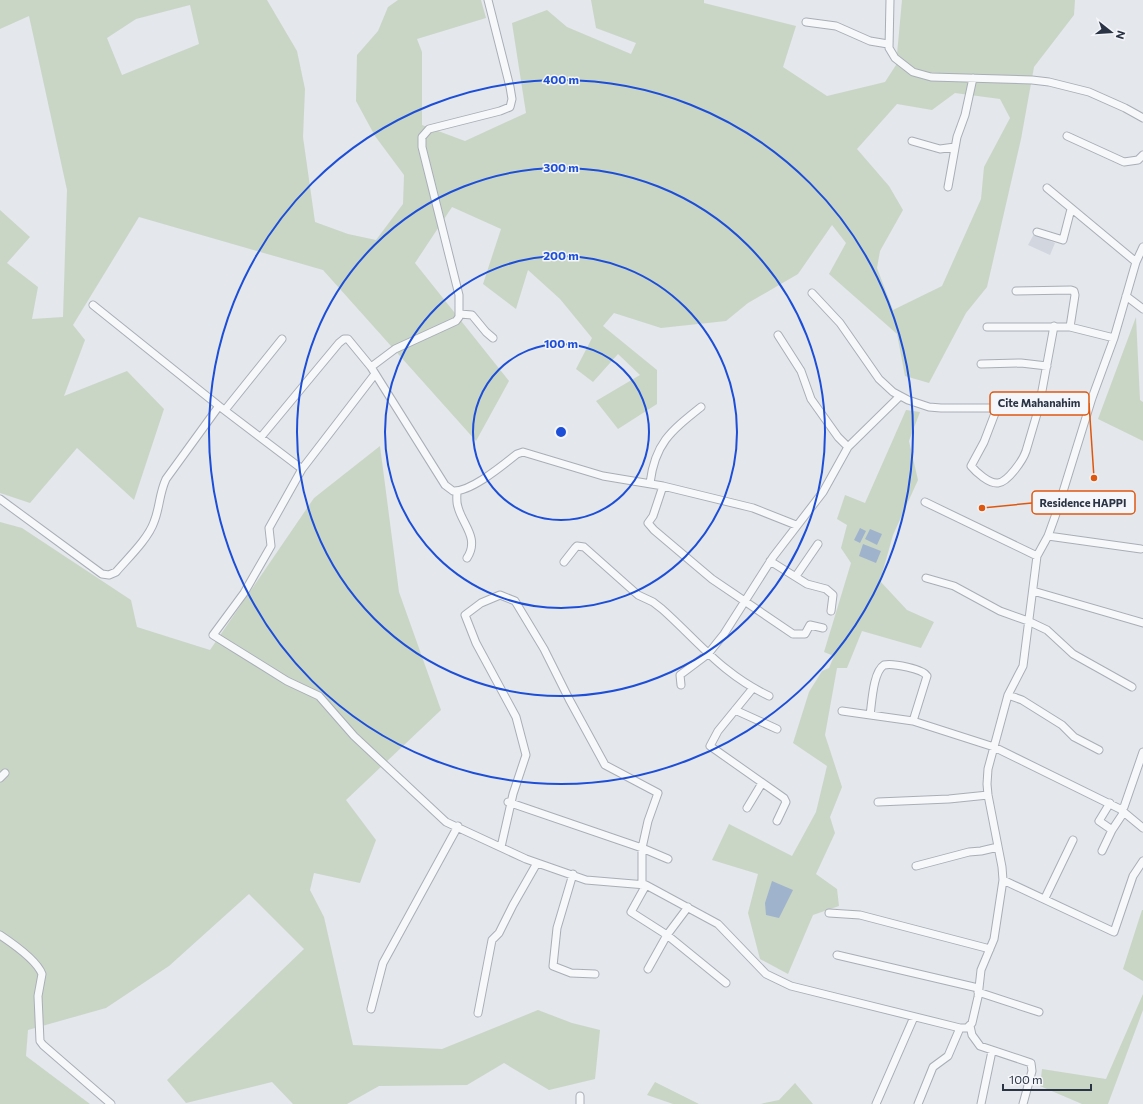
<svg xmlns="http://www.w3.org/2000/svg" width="1143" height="1104" font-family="Commissioner,sans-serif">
<rect width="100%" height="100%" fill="#e4e7ec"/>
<!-- built -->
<path fill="#d2d6de" d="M1034 234 1055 243 1050 255 1028 245Z"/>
<!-- green -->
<path fill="#c9d6c5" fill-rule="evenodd" d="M0 0H267L297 51 305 89 303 137 315 222 348 234 376 240 403 204 404 175 375 136 356 101 357 55 378 31 388 7 398 0H481L486 18 417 39 422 52V125L465 141 526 113 512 23 547 10 567 27 631 54 636 43 596 28 591 0H704V3L796 26 783 67 827 96 885 82 896 65 902 0H1075L1074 15 1034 67 1021 139 987 287 966 313 929 383 905 376 897 334 829 274 846 243 832 225 798 274 748 303 726 321 661 328 614 313 603 326 657 370V404L618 429 596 401 640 375 618 354 593 382 576 369 592 338 560 299 528 270 516 309 483 284 501 229 452 207 415 263 509 381 476 441 323 270 139 217 73 325 85 340 64 396 127 371 164 409 134 500 77 448 30 503 0 493V210L30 237 7 263 38 287 32 319 63 317 67 190 29 16 0 29ZM190 5 199 44 122 75 107 38 136 19ZM955 93 1000 99 1010 118 984 167 981 199 942 286 893 310 877 268 880 251 903 210 889 186 857 149 897 104 932 110Z
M1136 317 1140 400 1143 402V441L1098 419Z
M906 410 920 412 909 441 918 480 893 535 880 581 907 610 934 622 921 648 862 631 847 668H837L825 735 842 787 830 817 835 833 816 874 837 889 839 906 813 915 788 974 760 959 748 913 758 874 712 860 729 824 792 856 816 812 827 766 793 743 809 692 822 671 829 668 834 656 824 652 851 563 841 548 847 525 837 519 845 495 865 503Z
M380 446 399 592 441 710 346 800 376 840 360 883 314 873 310 890 324 917 353 1045 442 1049 538 1010 572 1023 600 1030 595 1079 549 1090 504 1063 467 1085 379 1086 347 1104H293L272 1082 186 1103 167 1080 304 949 249 894 169 966 106 1008 28 1030 26 1056 90 1104H0V522L22 528 131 600 137 627 210 650 314 498Z
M1142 910H1143V981L1123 969Z
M1143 994V1010L1108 1104H1082L1040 1086 1042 1069 1106 1079Z
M655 1082 699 1104H673L647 1095Z
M795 1083 813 1104H760L779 1100Z"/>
<!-- water -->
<path fill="#9fb4cc" d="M860 528 866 531 860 543 854 540Z
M870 529 882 534 877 545 865 539Z
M863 544 881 551 876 563 859 556Z
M772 881 793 890 779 918 766 915 765 903Z"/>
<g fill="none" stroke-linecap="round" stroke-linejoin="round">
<defs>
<path id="street" d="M890 0 889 48 895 58 913 72 931 77 1032 80 1049 82 1089 92 1125 108 1143 118
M806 22 836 26 870 41 888 44
M1067 136 1124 162 1138 160 1143 155
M912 141 940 149 955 147
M948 187 957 137 965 115 973 78
M1047 188 1136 262
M1037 232 1063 240 1071 209
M1016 291 1071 290 1074 291 1075 295 1070 327
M812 293 840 323 879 379 893 392 908 400 929 407 941 408H1072L1079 406 1092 398
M1126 296 1143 309
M93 305 219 406 302 469
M460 314 472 315 486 332 493 338
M987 327H1070L1114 338
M778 335 801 371 811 399 838 437 848 447
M981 364 1021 363 1047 366
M371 367 395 349 456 321 459 317V295L422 147V137L429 129 500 111 510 107 512 99 510 87 488 0
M375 374 302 469 269 528 271 546 244 593 213 635 287 681 319 696 354 736 446 822 526 859 586 880 646 885 718 924 766 974 791 986 960 1028H967L972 1023 978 997 981 970 994 939 1003 880 1002 867 988 795 987 784 988 769 1008 695 1023 666 1037 556 1048 536 1057 511 1092 398 1114 338 1136 262 1143 247
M997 408 984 442 971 466C976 472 989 484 998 483 1008 482 1023 460 1026 451L1039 407 1054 326
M225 410 282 339
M261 437 339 343 344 339H348L371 367 445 485 453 491C471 492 503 465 517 454L523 452 603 476 663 486 753 508 796 525
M650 483C655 443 671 431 701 407
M663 486 653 516 648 523 654 530 712 579 793 634H805L810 625 823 628
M457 491C457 496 456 502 458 507 462 524 480 538 467 558
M0 499 102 574 109 575 116 572C128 558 148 539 154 522 160 507 159 494 166 479L219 406
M925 502 1037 556
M1048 536 1141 549
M770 561 807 584 826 589 833 595 831 611
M564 562 575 548 577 546 584 547 638 595 653 602 662 609C699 642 722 674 769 696
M796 576 818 544
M926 578 954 586 1000 611 1028 621 1047 630 1073 654 1132 687
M1033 591 1143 623
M681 685 680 675 708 654 724 634 773 557 823 492 848 447 900 396
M753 688 718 731 710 746 784 798 786 802 777 821
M1008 695 1022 700 1062 725 1074 737 1099 750
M735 710 777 729
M842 711 913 721 994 747 1120 809 1124 807 1143 752
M870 715C872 702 873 672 884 665 893 663 923 669 927 676L913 721
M0 778 5 773
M508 802 642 848 668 859
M878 802 949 799 988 795
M1110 803 1099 821 1112 830 1124 812
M747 808 762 783
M1120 809 1143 828
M501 847 513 794 526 755 516 717 476 643 465 615 481 603 500 595 515 601 544 649 569 699 605 765 658 793 648 821 642 848V881
M1102 851 1112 830
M916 866 969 852 981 851 998 847
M573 874 557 928 553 966 571 973 595 974
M1003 880 1114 932 1133 876 1143 861
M646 885 631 912 667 935 688 907
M1045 898 1073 840
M829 913 860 915 990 949
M0 935C12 943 37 961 42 974L38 996 40 1041 43 1045 111 1104
M837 955 978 988
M648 969 667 935 726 983
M978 992 1039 1012
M371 1009 383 963 458 826
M478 1013 492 940 499 933 513 905 537 863
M970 1026 972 1035 980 1046 1031 1063 1032 1071 1023 1104
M580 1104V1096
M876 1104 914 1017
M918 1104 933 1067 948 1056 960 1028
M981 1104 992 1051"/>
</defs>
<!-- street casing -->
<use href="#street" stroke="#a9aeb7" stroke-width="9"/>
<!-- street -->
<use href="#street" stroke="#f7f8fa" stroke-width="7"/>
</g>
<!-- distance rings -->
<g fill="none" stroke="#1d4ed8" stroke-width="2">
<circle cx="561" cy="432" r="88"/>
<circle cx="561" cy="432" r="176"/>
<circle cx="561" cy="432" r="264"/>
<circle cx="561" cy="432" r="352"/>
</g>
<circle cx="561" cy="432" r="6" fill="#1d4ed8" stroke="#f4f6f9" stroke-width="2"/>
<g font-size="12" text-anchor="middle" font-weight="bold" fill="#1d4ed8" stroke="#f4f6f9" stroke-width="3" stroke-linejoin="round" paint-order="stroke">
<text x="561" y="84">400 m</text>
<text x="561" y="172">300 m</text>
<text x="561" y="260">200 m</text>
<text x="561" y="348">100 m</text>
</g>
<!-- callouts -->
<path fill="none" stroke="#df570f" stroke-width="1.5" d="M1094 478L1089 403M982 508L1032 503"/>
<g fill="#df570f" stroke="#f4f6f9" stroke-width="1.5">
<circle cx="1094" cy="478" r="4"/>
<circle cx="982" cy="508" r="4"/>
</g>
<g fill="#f4f6f9" stroke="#df570f" stroke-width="1.5">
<rect x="990" y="392" width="99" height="23" rx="4"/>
<rect x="1032" y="491" width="103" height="23" rx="4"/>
</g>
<g font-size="11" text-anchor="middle" font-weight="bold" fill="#2b3445">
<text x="1039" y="407">Cite Mahanahim</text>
<text x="1083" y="507">Residence HAPPI</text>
</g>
<!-- north arrow -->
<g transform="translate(1111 32) rotate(107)" stroke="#f4f6f9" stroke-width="3" paint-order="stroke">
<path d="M0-3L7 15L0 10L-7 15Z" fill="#2b3445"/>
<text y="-6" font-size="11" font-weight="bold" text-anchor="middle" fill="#2b3445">N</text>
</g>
<!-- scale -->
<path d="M1003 1084v6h88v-6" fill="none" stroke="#2b3445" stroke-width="2"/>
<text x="1009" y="1084" font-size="12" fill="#2b3445" stroke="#f4f6f9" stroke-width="3" paint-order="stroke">100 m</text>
</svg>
